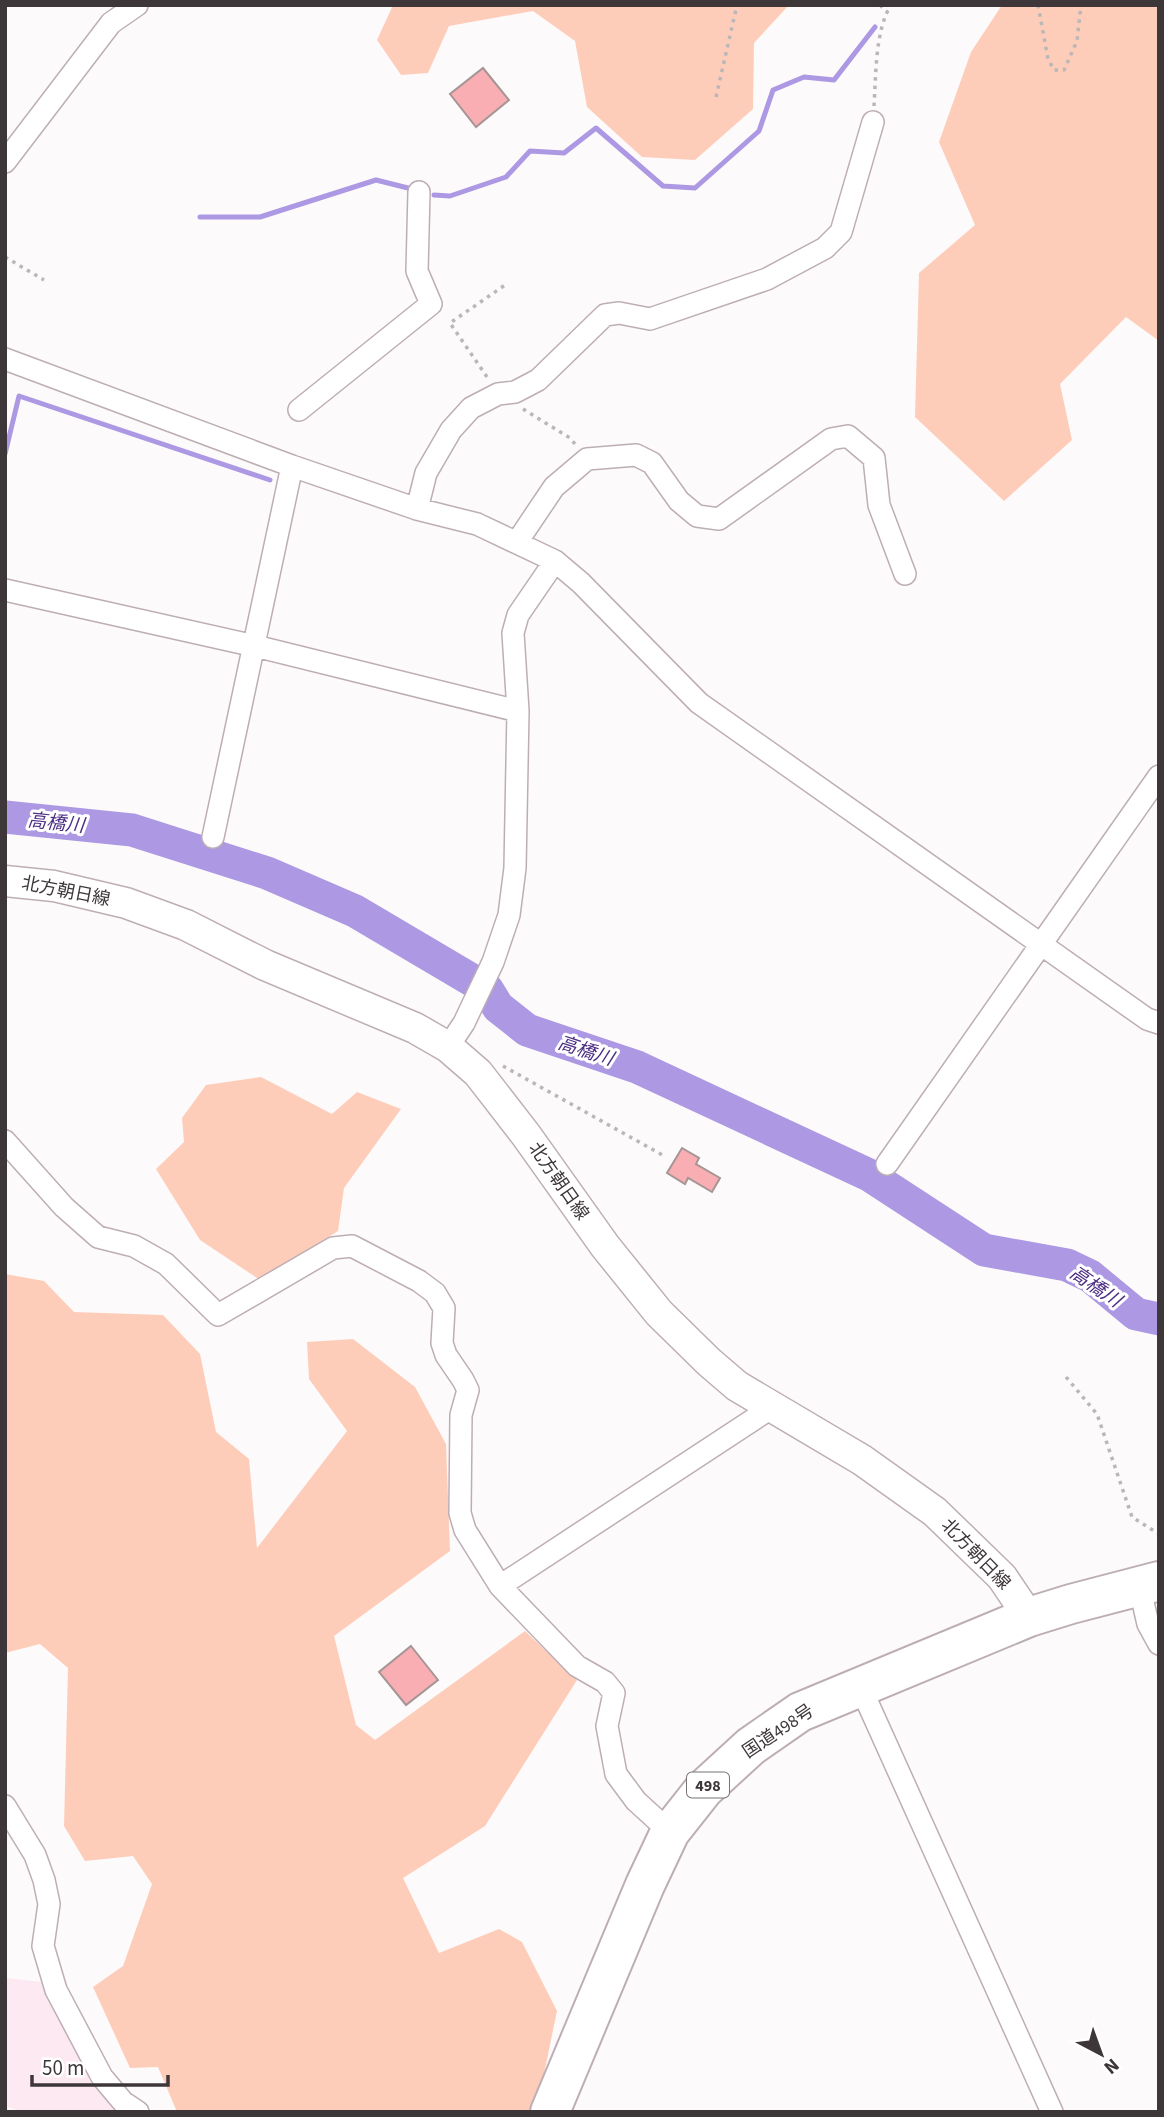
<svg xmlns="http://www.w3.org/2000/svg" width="1164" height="2117" font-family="'Source Sans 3','Noto Sans JP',sans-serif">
<rect width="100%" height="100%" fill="#fdfafb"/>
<!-- built -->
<path fill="#fce9f1" d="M5 1978 43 1982 91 2082 117 2112H23L5 2106Z"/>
<!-- green -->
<path fill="#fecdba" d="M393 5H789L754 43 753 109 695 160 642 157 587 107 575 41 533 11 449 26 428 73 401 75 377 40Z
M1002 5H1159V341L1126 317 1060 384 1072 440 1004 501 915 417 919 273 975 225 939 142 971 52Z
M261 1077 332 1114 357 1092 401 1109 344 1188 338 1231 260 1280 200 1240 156 1169 184 1142 182 1118 206 1085Z
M5 1274 44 1281 74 1312 163 1315 200 1354 216 1432 249 1459 257 1548 347 1431 309 1379 307 1342 353 1339 415 1387 446 1444 450 1551 334 1636 356 1725 375 1740 525 1631 577 1680 485 1826 403 1878 439 1953 499 1929 522 1942 557 2011 539 2098 532 2112H177L158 2067 130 2068 93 1987 123 1966 152 1884 133 1856 85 1861 64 1826 68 1668 40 1644 5 1653Z"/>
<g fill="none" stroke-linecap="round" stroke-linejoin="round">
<!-- stream -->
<path stroke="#ac98e3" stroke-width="5" d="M434 195 450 196 506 177 530 151 564 153 596 128 663 186 695 188 759 131 773 90 804 77 834 80 875 27
M200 217H260L376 180 408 188
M5 454 19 396 270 480"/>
<!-- river -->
<path stroke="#ac98e3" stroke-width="33" d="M5 817 132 830 267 873 355 911 487 989 498 1007 527 1030 637 1067 869 1175 984 1250 1067 1265 1090 1276 1136 1314 1159 1319"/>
</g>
<!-- building -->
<path fill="#f8aeb2" stroke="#a59595" stroke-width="2" d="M483 68 509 100 476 127 450 94Z
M682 1148 699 1158 696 1164 720 1178 712 1192 688 1178 685 1184 667 1173Z
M411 1646 438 1680 406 1705 379 1672Z"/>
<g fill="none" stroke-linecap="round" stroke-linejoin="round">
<defs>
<path id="street" d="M5 162 111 23 137 5
M5 359 292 466 417 509 477 524 555 561 581 583 699 703 1147 1019 1159 1023
M299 410 431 304 417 271 419 192
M417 509 426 473 451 430 471 408 498 394 515 392 538 380 605 315 619 313 650 319 767 279 825 248 841 232 873 122
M517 542 554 487 587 459 636 455 652 463 679 501 697 516 719 519 831 439 848 436 874 458 879 505 905 574
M5 590 255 646 518 711
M213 837 292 466
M448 1047 464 1023 472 1006 493 962 509 915 515 868 518 711 513 633 518 615 555 561
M5 1141 64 1207 98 1237 134 1246 166 1264 218 1315 333 1248 352 1246 419 1281 435 1293 444 1308 442 1343 446 1355 463 1380 468 1390 461 1415 460 1513 465 1530 500 1586 577 1666 605 1682 614 1693 607 1726 616 1774 636 1801 670 1832
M887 1164 1159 776
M1139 1585 1148 1624 1159 1644
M500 1586 771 1408
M860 1686 1052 2112
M5 1806 35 1855 44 1880 49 1904 43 1946 56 1990 102 2077 123 2102 138 2112"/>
<path id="secondary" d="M5 881 54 886 126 903 186 925 265 965 415 1028 448 1047 478 1073 526 1135 605 1246 659 1313 709 1362 737 1386 862 1460 935 1512 1002 1577 1029 1617"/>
<path id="highway" d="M550 2112 645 1885 670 1832 704 1789 751 1746 800 1712 1029 1617 1071 1604 1159 1581"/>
</defs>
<!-- street casing -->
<use href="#street" stroke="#bdaeb5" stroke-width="24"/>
<!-- secondary casing -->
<use href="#secondary" stroke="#bdaeb5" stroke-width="33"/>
<!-- highway casing -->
<use href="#highway" stroke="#bdaeb5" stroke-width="42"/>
<!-- path -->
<path stroke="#bbb6b8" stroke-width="3.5" stroke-dasharray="3.5 5" stroke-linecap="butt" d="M880 5 887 12
M1038 5 1048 59 1054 70H1064L1077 41 1081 5
M716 97 737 5
M874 106C876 76 875 30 891 5
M5 257 44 280
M487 377 450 323 508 283
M523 409 570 438 575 444
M503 1066 666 1157
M1066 1377 1097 1414 1132 1517 1159 1534"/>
<!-- street -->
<use href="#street" stroke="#fff" stroke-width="21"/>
<!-- secondary -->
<use href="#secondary" stroke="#fff" stroke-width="30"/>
<!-- highway -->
<use href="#highway" stroke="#fff" stroke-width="38"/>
</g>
<g text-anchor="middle" stroke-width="6" stroke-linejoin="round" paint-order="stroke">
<!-- shield labels -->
<rect fill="#fff" stroke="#787375" stroke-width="2" x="687" y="1772.5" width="42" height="25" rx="5"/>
<g font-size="16" font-weight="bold" fill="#3e373a">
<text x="708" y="1791">498</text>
</g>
<!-- street labels -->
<g font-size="18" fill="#3e373a" stroke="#fff">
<text transform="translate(66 891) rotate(11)" y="6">北方朝日線</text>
<text transform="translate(559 1181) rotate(55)" y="6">北方朝日線</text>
<text transform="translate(976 1554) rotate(46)" y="6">北方朝日線</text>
<text transform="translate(778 1731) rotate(-34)" y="6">国道498号</text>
</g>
<!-- water labels -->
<g font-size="19" font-style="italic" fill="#4c2d84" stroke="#fff">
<text transform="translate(56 822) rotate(6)" y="7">高橋川</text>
<text transform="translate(586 1050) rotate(18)" y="7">高橋川</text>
<text transform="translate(1096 1286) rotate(34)" y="7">高橋川</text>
</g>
</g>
<!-- border -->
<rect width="1164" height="2117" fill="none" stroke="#3e373a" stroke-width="14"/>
<!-- north arrow -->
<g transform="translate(1101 2054) rotate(139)" stroke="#ffffff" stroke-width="5" paint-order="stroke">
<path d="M0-5L12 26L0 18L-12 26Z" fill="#3e373a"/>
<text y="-10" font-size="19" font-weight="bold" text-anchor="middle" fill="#3e373a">N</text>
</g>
<!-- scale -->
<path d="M32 2075v10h136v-10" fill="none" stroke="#3e373a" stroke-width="3.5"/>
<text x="42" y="2075" font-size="21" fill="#3e373a" stroke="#ffffff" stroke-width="5" paint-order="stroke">50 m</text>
</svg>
